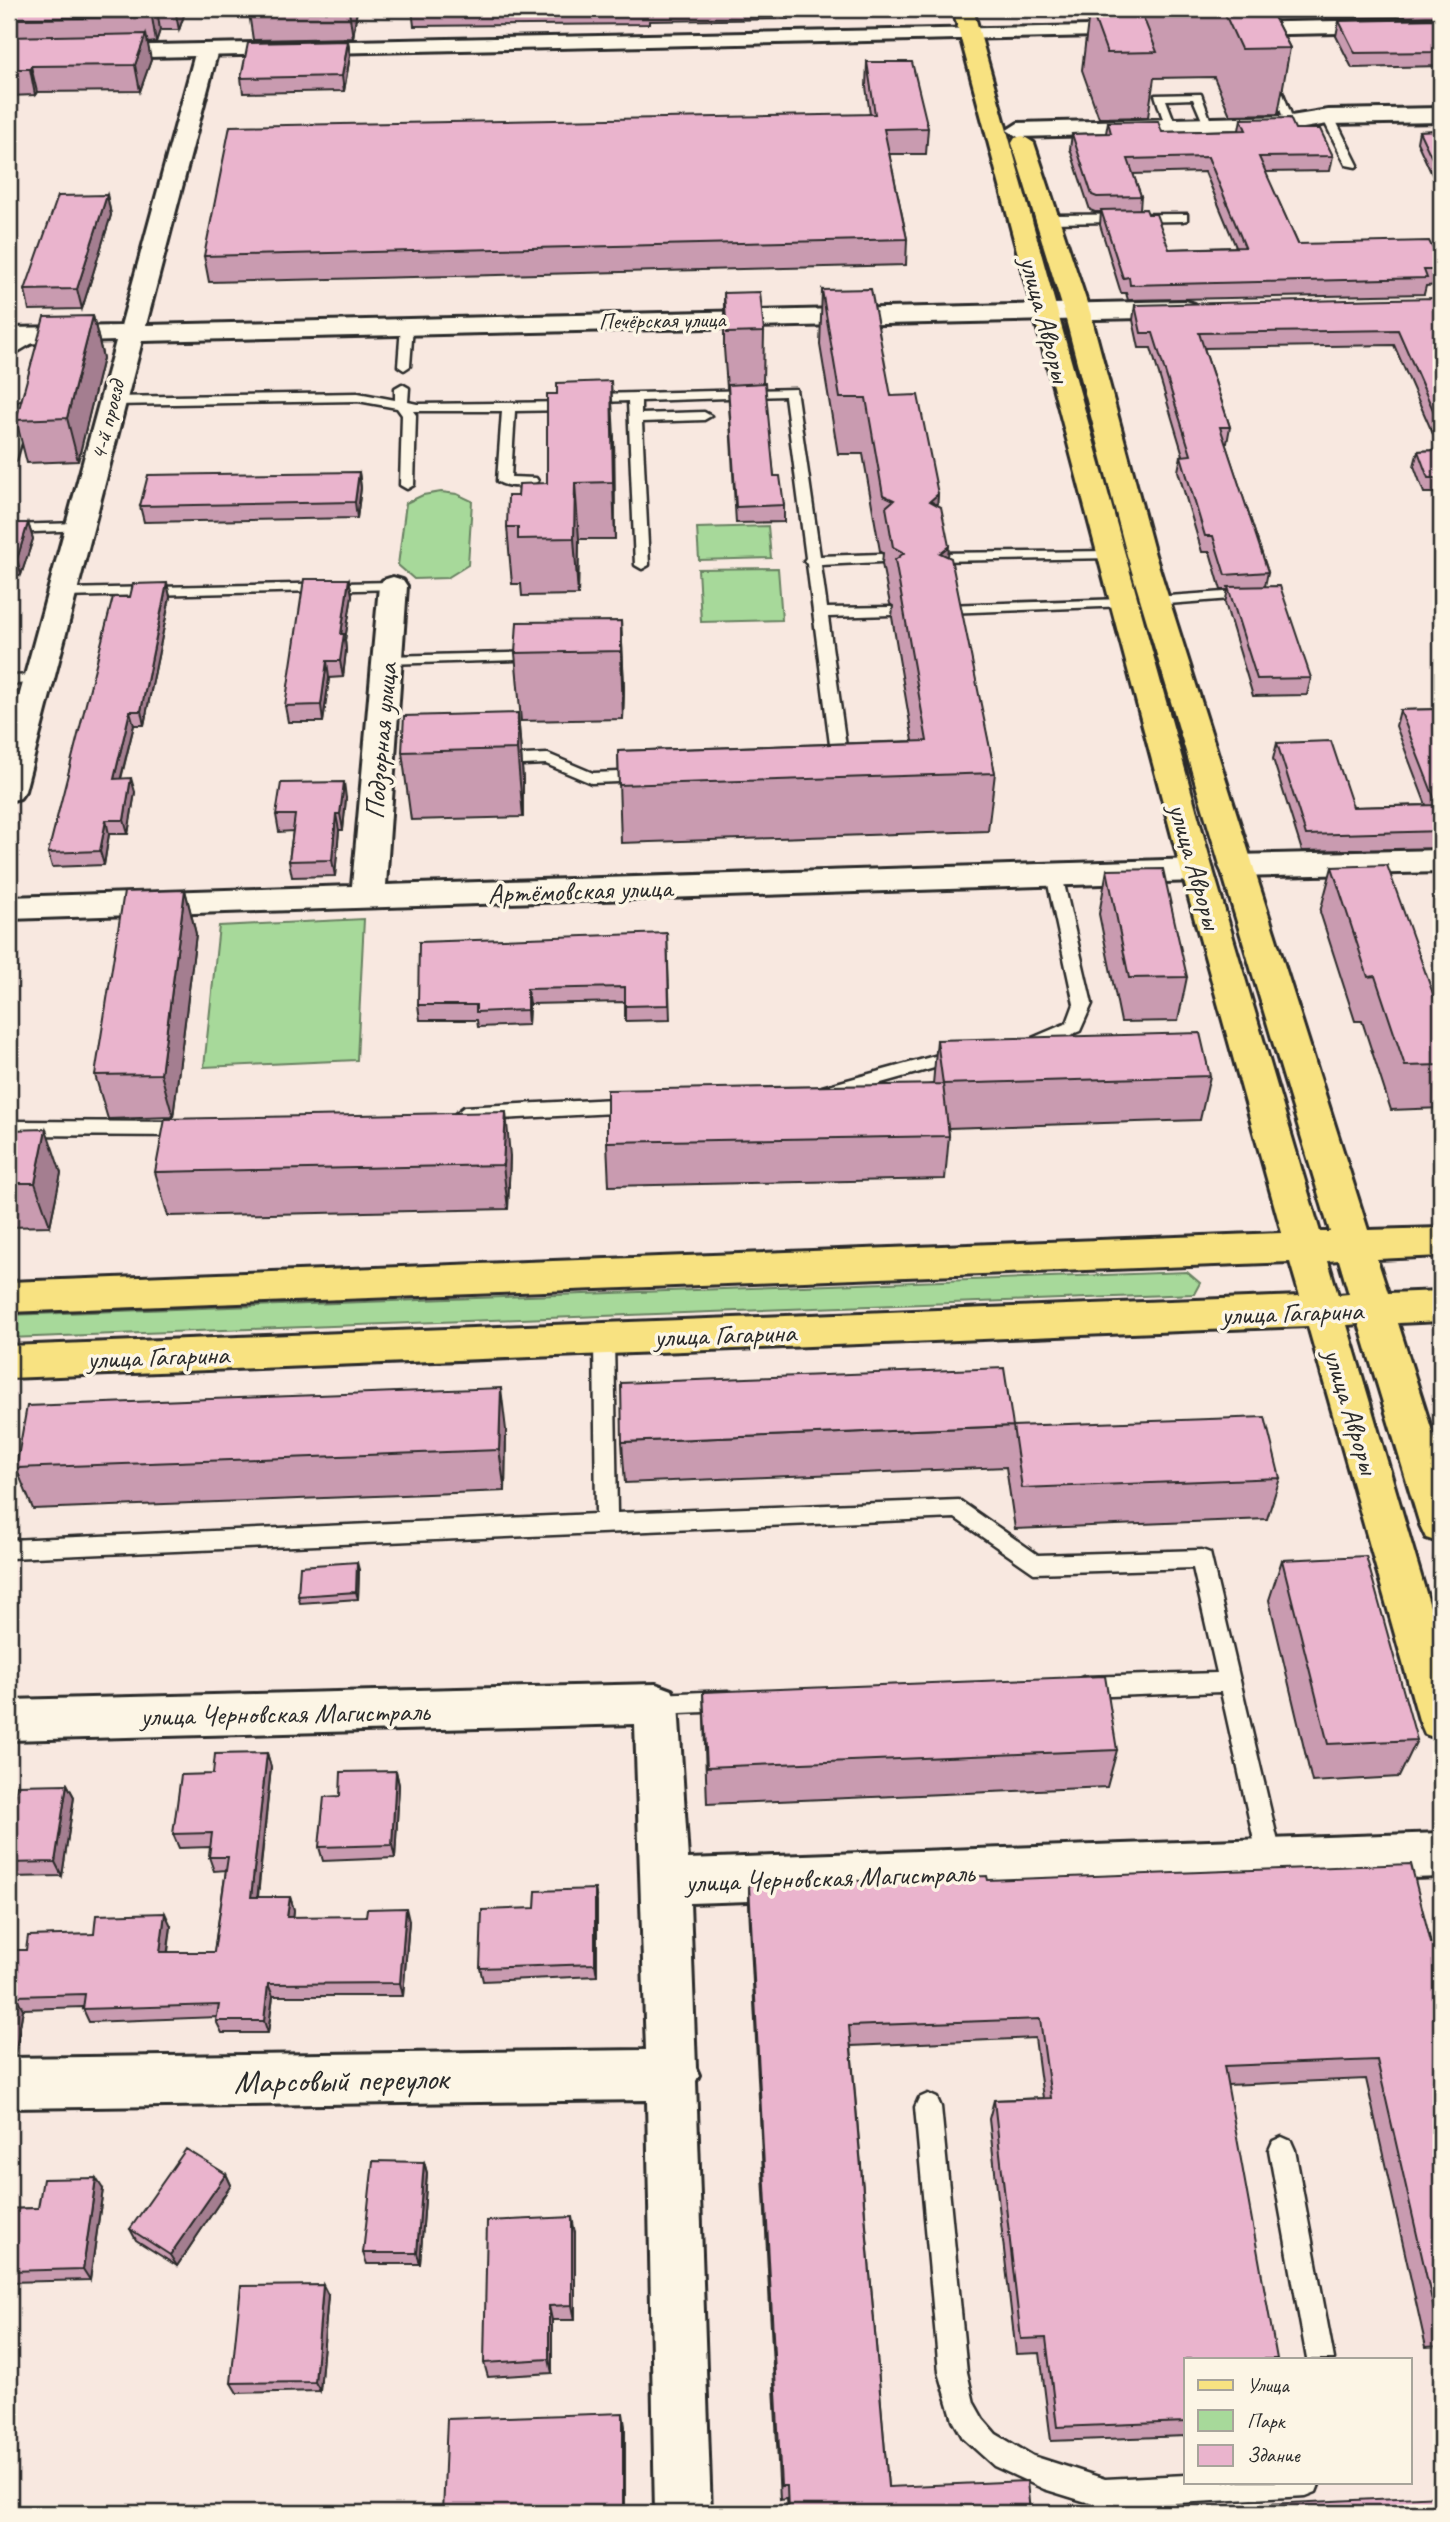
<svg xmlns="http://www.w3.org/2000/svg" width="1450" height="2522" font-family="Caveat,sans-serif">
<rect width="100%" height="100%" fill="#f8e8e0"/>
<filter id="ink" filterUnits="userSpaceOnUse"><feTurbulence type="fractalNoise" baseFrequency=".0143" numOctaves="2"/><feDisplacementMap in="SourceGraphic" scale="14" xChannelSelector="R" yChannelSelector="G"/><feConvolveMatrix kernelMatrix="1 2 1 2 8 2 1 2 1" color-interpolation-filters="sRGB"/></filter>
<g filter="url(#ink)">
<!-- green -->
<path fill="#a7d99a" stroke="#698262" stroke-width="2" d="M441 492 457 494 472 501 468 565 447 578 414 579 398 565 406 503 423 495Z
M768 526 771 558 699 560 697 528Z
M778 568 782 620 701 622 698 569Z
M364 919 357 1060 204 1067 219 926Z
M1187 1272 1200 1283 1194 1294 9 1338V1315Z"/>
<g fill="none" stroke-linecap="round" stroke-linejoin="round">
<defs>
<path id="service" d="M1267 73 1276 75 1295 125 1285 123Z
M1201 94 1213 127H1205L1193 99 1166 100 1176 126 1166 128 1155 95Z
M1328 114 1334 117 1358 165 1356 167 1346 165 1322 117Z
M1187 214V220L1183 221 1048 223 1042 219 1048 215Z
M407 322 413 326 410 366 404 370 398 366 401 326Z
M36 332 46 335 9 357V348Z
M402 384 409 388 408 402 417 404 570 402 599 394 796 389 820 556 881 554 888 558 881 562 821 565 827 608 891 607 898 611 891 615 828 617 849 768 847 771 841 773 833 768 807 564 804 561 806 558 785 396 641 401V414L704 412 711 416 704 420 642 422 649 565 642 569 635 565 628 401 600 402 570 410 515 411 511 477 536 478 538 481C529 488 506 488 497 481L502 411H413L416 415 414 485 407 489 400 485 402 415 397 408 358 401 112 405 105 401 112 397 358 393 395 400V388Z
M25 399 32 403 16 460 9 464V437L18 403Z
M80 523 87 527 85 530 9 533V525Z
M1110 551 1117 555 1115 558 935 561 928 557 935 553Z
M393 582 400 586 398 589 63 597 56 593 63 589Z
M1252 590 1257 591V597L1155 605 1148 601 1155 597Z
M1123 599 1128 600V606L945 613 938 609 945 605Z
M543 652 548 653V659L386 664 379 660 386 656Z
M39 675 44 677V683L9 684V676Z
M548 754 593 773 645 771 653 776 645 781 591 783 546 764 497 766 489 761 497 756Z
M1054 870 1062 875 1092 1004 1080 1031 1031 1051 1025 1049 1022 1045 1025 1041 1067 1023 1074 1004 1046 875Z
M960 1049 966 1051 969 1055 966 1059 828 1098 819 1092 822 1087Z
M633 1098 642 1105 633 1112 464 1121 455 1114 464 1107Z
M9 1121 190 1122 199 1129 190 1136 9 1135Z
M604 1331 611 1333 614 1339 617 1513 959 1500 1038 1555 1202 1550 1210 1553 1283 1863 1279 1871 1271 1874 1263 1871 1259 1863 1221 1692 1083 1697 1075 1694 1072 1687 1075 1680 1083 1677 1217 1673 1193 1568 1034 1573 955 1518 9 1558V1540L596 1514 594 1339 597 1333Z
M728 1691 736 1694 739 1701 736 1708 728 1711 656 1714 648 1711 645 1704 648 1697 656 1694Z
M928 2094 937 2098 941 2107 967 2372 974 2403 983 2419 996 2434 1033 2456 1105 2479 1186 2475V2482H1320L1316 2492 1306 2496 1121 2506 1122 2513H1094L1093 2504 1044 2489 994 2466 963 2438 953 2420 939 2372 915 2107 919 2098Z
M1282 2137 1291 2141 1295 2150 1334 2359H1307L1269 2150 1273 2141Z"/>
<path id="minor" d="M207 44 218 50 146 325 1186 301 1195 304 1199 309 1195 314 1186 317 142 341 25 791 20 798 9 801V734L116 341 9 344V328L121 326 196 50Z
M1441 108V122L1328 124 1291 130 1018 137 1007 130 1018 123 1291 116 1328 110Z
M393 577 403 580 407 586 386 885 1197 859 1209 862 1213 870 1209 878 1197 881 9 919V897L352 886 379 586 383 580Z
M1441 850V872L1235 877 1223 874 1219 866 1223 858 1235 855Z
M656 1684 672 1690 678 1704 688 1859 1441 1833V1877L690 1903 696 2068 699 2075 696 2081 711 2513H655L647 2100 9 2108V2058L646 2050 635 1724 9 1740V1700Z"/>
<path id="secondary" d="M1441 19V31L1229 35 1218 29 1229 23Z
M1137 25 1144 27 1148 31 1144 35 9 60V48Z"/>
<path id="primary" d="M953 9H973L1213 870 1320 1232H1330L1127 555 1064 312 1012 143 1015 138 1023 136 1034 143 1090 312 1155 555 1368 1230 1441 1228V1256L1377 1259 1388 1293 1441 1291V1321L1398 1323 1441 1460V1543L1426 1538 1420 1525 1359 1324 1347 1325 1441 1644V1740L1425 1734 1419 1720 1308 1326 9 1378V1346L1300 1296 1290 1262 9 1312V1282L1282 1233 1181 870ZM1339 1260 1349 1294 1338 1295 1328 1261Z"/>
</defs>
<!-- service casing -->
<use href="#service" stroke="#2b2b2b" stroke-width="5"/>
<!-- minor casing -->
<use href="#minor" stroke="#2b2b2b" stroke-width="6"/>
<!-- secondary casing -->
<use href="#secondary" stroke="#2b2b2b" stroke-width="6"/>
<!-- primary casing -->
<use href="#primary" stroke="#2b2b2b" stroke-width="6"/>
<!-- service -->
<use href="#service" fill="#fcf5e5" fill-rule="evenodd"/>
<!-- minor -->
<use href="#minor" fill="#fcf5e5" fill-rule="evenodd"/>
<!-- secondary -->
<use href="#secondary" fill="#fcf5e5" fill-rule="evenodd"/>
<!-- primary -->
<use href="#primary" fill="#f8e281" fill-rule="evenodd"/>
</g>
<!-- wall -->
<path fill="#c99bb0" stroke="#2b2b2b" stroke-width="2" fill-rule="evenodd" d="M9 9H186L179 30H160L156 42 147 43 151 60 140 91 37 92 35 95 9 96Z
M250 9H357V10L353 38 253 40 249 13Z
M412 9H788V19L649 21V24L414 26Z
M1063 9H1270L1290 48 1278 114 1230 115 1214 77 1154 78 1148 117 1099 118 1082 70 1089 13 1064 14Z
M1321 9H1438L1436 16 1327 19Z
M1441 19V66L1352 68 1336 36 1339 21Z
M348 41 350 56 344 91 243 93 241 78Z
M867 62 928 128 926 154H889L907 239 906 265 209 282 204 256 870 114 866 87Z
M1241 119 1295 129 1333 156 1330 171 1265 172 1298 244 1441 264 1440 285 1426 286 1424 294 1128 300 1126 293H1121L1100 225 1101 212H1095L1090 210 1070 149 1072 134 1106 133 1108 122 1162 132 1239 130ZM1205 172 1236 247 1169 249 1148 214 1140 209 1141 196 1133 174Z
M1441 130V194L1417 142 1419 131Z
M107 195 111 215 82 309 29 310 25 290Z
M822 290 891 396 938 494 937 505 995 773 988 831 621 843 618 751 913 741 892 617 893 606 890 604 882 564 883 553 880 551 863 454H838L820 345Z
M724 293 764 332 763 383 774 476 784 505V522L736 523 728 388H727L724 348Z
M1135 305 1441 312V504L1436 493H1424L1414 466 1418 451 1440 450 1394 345 1204 348 1230 427 1227 443H1225L1268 572 1265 586 1311 678 1307 695 1253 696 1225 603 1228 590H1221L1210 552H1202L1178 471 1181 456 1183 455 1151 348H1139L1133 320Z
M93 316 103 358 78 461 27 463 16 420Z
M614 437 615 539H579L578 595 522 596 521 584H512L507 527 518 496 547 483Z
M359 472 361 488 357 518 144 522 140 506Z
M9 523H28L33 539 21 575H9Z
M349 579 352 595 345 640 346 650 343 677 329 678 323 722H288L285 706Z
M167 583 170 597 144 725H134L121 779 135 792 128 834H109L104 865 52 867 48 853 130 597Z
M621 621 624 688 623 719 521 721 515 653Z
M1441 709V848L1302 851 1273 759 1277 743 1353 807 1426 805 1396 726 1400 710Z
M518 713 523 780V817L411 820 402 752Z
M346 798 343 830H339L335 876 292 877 289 861 293 831 279 832 276 815Z
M1332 867 1441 1016V1108L1391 1110 1362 1021H1355L1320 912Z
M1107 870 1187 977 1178 1021 1121 1022 1099 914Z
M185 890 196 934 173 1117 108 1119 95 1075Z
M667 933 670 1020 625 1021V1002L529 1004 528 1025 478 1027 477 1020H420L418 1005Z
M937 1040 1210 1076 1200 1120 948 1128 949 1136 945 1179 609 1186 607 1142 933 1084Z
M9 1130 61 1173 50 1226 9 1227Z
M510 1156 508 1209 168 1216 155 1172Z
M1013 1426 1280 1478 1267 1519 1015 1529 1006 1467 625 1483 622 1442Z
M506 1430 505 1491 33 1509 16 1468Z
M1282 1560 1417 1740 1399 1777 1312 1782 1269 1600Z
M359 1570 358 1599 300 1603 298 1596Z
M703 1692 1117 1750 1107 1787 707 1804Z
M267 1753 271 1767 258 1897H290L294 1910 293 1917 409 1921 403 1996H273L268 2033H222L216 2021 217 2017 89 2022 83 2009V2007L23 2009 15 2055 9 2056V1950H26L94 1934 171 1926 168 1952H214L226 1870 214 1871 209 1857 210 1847 179 1848 173 1834 213 1774Z
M396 1771 399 1785 395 1858 323 1861 319 1847 340 1796Z
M67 1784 74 1797 62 1876 11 1877 9 1874V1831Z
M988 1880 1431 1943H1441V2346L1426 2347 1366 2079 1227 2085 1186 2359V2436L1051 2441 1040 2353 1016 2354 989 2119 994 2100 1043 2098 1035 2038 851 2046 888 2487 1030 2513H787L786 2499 780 2500 749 1906V1885Z
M595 1889 597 1902V1976L483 1981 480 1968 535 1908Z
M424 2162 427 2173 420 2264H367L363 2253Z
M226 2174 231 2185 177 2266 136 2240 130 2229Z
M103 2189 90 2280 9 2282V2209L38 2208Z
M575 2233V2320H552V2373L488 2377 484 2363Z
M328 2295 320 2391 237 2393 231 2383Z
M1225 2506 1441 2513H1220Z"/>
<!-- shaded-wall -->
<path fill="#a47e90" stroke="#2b2b2b" stroke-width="2" d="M154 9H157L160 30 156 42 152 17Z
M175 9H186L179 30Z
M350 9H357L353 38 349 11Z
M146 34 151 60 140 91 135 65Z
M348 41 350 56 344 91 342 76Z
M31 66 37 92 35 95 30 69Z
M107 195 111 215 82 309 77 289Z
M93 316 103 358 78 461 67 418Z
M611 381 614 437 615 539 613 482Z
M359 472 361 488 357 518 355 502Z
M575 483 579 539 578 595 574 538Z
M938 494 934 551 930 501Z
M28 523 33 539 21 575 17 559Z
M949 546 944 603 940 553Z
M349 579 352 595 345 640 346 650 343 677 340 661 341 634Z
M167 583 170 597 144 725 141 711Z
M621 621 624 688 623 719 621 651Z
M327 661 329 678 323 722 321 705Z
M130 711 134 725 117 793 114 779Z
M518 713 523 780V817L517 749Z
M131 778 135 792 128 834 124 820Z
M344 782 346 798 343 830 340 814Z
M336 814 339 830 335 876 332 860Z
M106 820 109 834 104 865 100 851Z
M185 890 196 934 173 1117 161 1074Z
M527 989 529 1004 528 1025 527 1010Z
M506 1112 510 1156 508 1209 503 1165Z
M46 1129 61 1173 50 1226 35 1183Z
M501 1388 506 1430 505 1491 499 1450Z
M357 1562 359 1570 358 1599 356 1592Z
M267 1753 271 1767 256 1910 251 1897Z
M396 1771 399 1785 395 1858 392 1845Z
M67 1784 74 1797 62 1876 55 1862Z
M595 1889 597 1902V1976L595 1964Z
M290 1897 294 1910 292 1930 287 1917Z
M406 1908 409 1921 403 1996 400 1983Z
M165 1913 171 1926 166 1964 160 1952Z
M268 1984 273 1996 268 2033 264 2021Z
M16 1996 23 2009 15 2055 9 2046V2034Z
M424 2162 427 2173 420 2264 417 2253Z
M226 2174 231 2185 177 2266 170 2255Z
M96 2178 103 2189 90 2280 83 2269Z
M572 2217 575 2233V2320L572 2305Z
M323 2285 328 2295 320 2391 315 2382Z
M549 2306 552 2320V2373L549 2359Z
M623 2413 625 2426V2513H623Z"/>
<!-- building -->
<path fill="#eab4cd" stroke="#2b2b2b" stroke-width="2" d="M9 9H154L152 17 9 19Z
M250 9H350L349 11 249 13Z
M1091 9H1270L1290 48 1241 49 1224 12 1142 14 1157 52 1107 53Z
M1441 19V52L1355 53 1339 21Z
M146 34 135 65 31 66 30 69H9V37Z
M348 41 342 76 241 78 248 43Z
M867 62H912L928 128 884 129 907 239 204 256 230 126 875 114Z
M1290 118 1295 129H1320L1333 156 1259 157 1298 244 1429 241 1441 264V270H1424L1427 278 1130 285 1129 277 1123 278 1101 210 1146 209 1148 214H1156L1169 249 1245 247 1208 157 1128 159 1141 196 1097 197 1092 195 1072 134 1111 133 1108 122 1158 121 1162 132 1246 130 1241 119Z
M1441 130V177L1419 131Z
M107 195 77 289 25 290 58 196Z
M871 289 891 396 918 395 938 494 930 501 941 507 949 546 940 553 951 558 995 773 619 785 618 751 927 741 895 560 904 553 893 547 886 507 894 500 883 495 866 398H840L822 290Z
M760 292 764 332 727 333 724 293Z
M1435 298 1441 312V428L1398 330 1199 333 1230 427H1220L1268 572 1225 575 1213 536H1205L1181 456 1191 455 1153 333H1141L1135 305Z
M93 316 67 418 16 420 44 317Z
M611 381 613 482 575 483 574 538 518 539V527H507L508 496H518L519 484 547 483V394H557V383Z
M765 383 774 476H780L784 505 736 507 728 385Z
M1441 450V480L1440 478H1428L1418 451Z
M359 472 355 502 140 506 148 475Z
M9 523H28L17 559H9Z
M304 579H349L341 634H344L340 661H327L321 705 285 706Z
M167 583 141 711H130L114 779 131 778 124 820H106L100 851 48 853 113 597H130L133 584Z
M1280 586 1311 678 1257 679 1228 587Z
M621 621V651L515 653 517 622Z
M1441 709V831L1306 835 1277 743 1331 741 1353 807 1437 805 1400 710Z
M518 713 517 749 402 752 404 716Z
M344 782 340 814H336L332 860 289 861 295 815H276L281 783Z
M1387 865 1441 1016V1065L1405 1066 1375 976 1368 977 1332 867Z
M1163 869 1187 977 1129 978 1107 870Z
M185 890 161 1074 95 1075 124 892Z
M667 933 669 1005 625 1006V987L527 989V1010L476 1012V1005H418L419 942Z
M1200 1033 1210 1076 943 1084 937 1040Z
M943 1084 949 1136 607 1142V1090Z
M506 1112 503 1165 155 1172 165 1119Z
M46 1129 35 1183H9V1130Z
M1004 1368 1013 1426 622 1442 621 1383Z
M501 1388 499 1450 16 1468 27 1406Z
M1265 1417 1280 1478 1022 1488 1013 1426Z
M1366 1556 1417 1740 1328 1744 1282 1560Z
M357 1562 356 1592 298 1596 300 1566Z
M1105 1676 1117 1750 707 1767 703 1692Z
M267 1753 251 1897H290L287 1917 366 1916 367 1909 406 1908 400 1983 268 1984 264 2021H216L219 2005 83 2009 85 1994 16 1996 9 2034V1950H26L28 1936 94 1934 96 1915 165 1913 160 1952H214L228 1857H209L212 1833 173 1834 181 1775 213 1774 215 1754Z
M396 1771 392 1845 319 1847 324 1797 340 1796 341 1772Z
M67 1784 55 1862 9 1863V1831L17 1785Z
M1411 1864 1431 1943H1441V2331H1439L1377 2060 1224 2066 1277 2359H1186V2422L1057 2427 1046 2338 1021 2339 994 2100 1051 2098 1040 2019 849 2026 888 2487 1027 2481 1030 2513H788L787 2486H781L749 1885 987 1876 988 1880Z
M595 1889V1964L480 1968 482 1910 535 1908 536 1891Z
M186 2149 226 2174 170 2255 130 2229Z
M373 2161 424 2162 417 2253H363Z
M96 2178 83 2269 9 2271V2209L38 2208 43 2179Z
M572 2217V2305L549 2306V2359L484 2363 487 2221Z
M323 2285 315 2382 231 2383 241 2286Z
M623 2413V2513H443L447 2419Z
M1441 2496V2513H1226L1225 2506Z"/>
</g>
<g text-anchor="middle" stroke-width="7" stroke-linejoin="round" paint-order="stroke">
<!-- far-street labels -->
<g font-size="23" fill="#2b2b2b" stroke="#fcf5e5">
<text transform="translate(662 320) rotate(-1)" y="8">Печёрская улица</text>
<text transform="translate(107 420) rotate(-76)" y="8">4-й проезд</text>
</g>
<!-- street labels -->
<g font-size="28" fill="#2b2b2b" stroke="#fcf5e5">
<text transform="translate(1046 319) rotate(75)" y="10">улица Авроры</text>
<text transform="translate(380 741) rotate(-85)" y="10">Подзорная улица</text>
<text transform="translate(1196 866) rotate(74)" y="10">улица Авроры</text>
<text transform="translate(580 890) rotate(-2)" y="10">Артёмовская улица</text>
<text transform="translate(1292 1312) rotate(-2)" y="10">улица Гагарина</text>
<text transform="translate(725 1334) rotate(-2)" y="10">улица Гагарина</text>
<text transform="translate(158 1356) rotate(-2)" y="10">улица Гагарина</text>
<text transform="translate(1352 1411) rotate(73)" y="10">улица Авроры</text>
<text transform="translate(285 1713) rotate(-1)" y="10">улица Черновская Магистраль</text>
<text transform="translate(830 1877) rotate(-2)" y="10">улица Черновская Магистраль</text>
</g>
<!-- near-street labels -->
<g font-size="33" fill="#2b2b2b" stroke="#fcf5e5">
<text transform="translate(341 2079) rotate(-1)" y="12">Марсовый переулок</text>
</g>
</g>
<!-- margin -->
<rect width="1450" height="2522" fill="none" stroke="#fcf5e5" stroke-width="35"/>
<rect x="18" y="18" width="1415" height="2487" fill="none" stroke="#2b2b2b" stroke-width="2.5" filter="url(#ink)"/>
<!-- legend -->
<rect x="1184" y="2358" width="228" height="126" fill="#fcf5e5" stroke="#a8a49b" stroke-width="2"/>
<rect x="1198" y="2380" width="35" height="10" fill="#f8e281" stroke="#a8a49b" stroke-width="2"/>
<text x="1247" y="2392" font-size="21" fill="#2b2b2b">Улица</text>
<rect x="1198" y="2410" width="35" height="21" fill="#a7d99a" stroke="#a8a49b" stroke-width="2"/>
<text x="1247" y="2428" font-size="21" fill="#2b2b2b">Парк</text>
<rect x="1198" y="2445" width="35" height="21" fill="#eab4cd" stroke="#a8a49b" stroke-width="2"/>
<text x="1247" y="2462" font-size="21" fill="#2b2b2b">Здание</text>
</svg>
